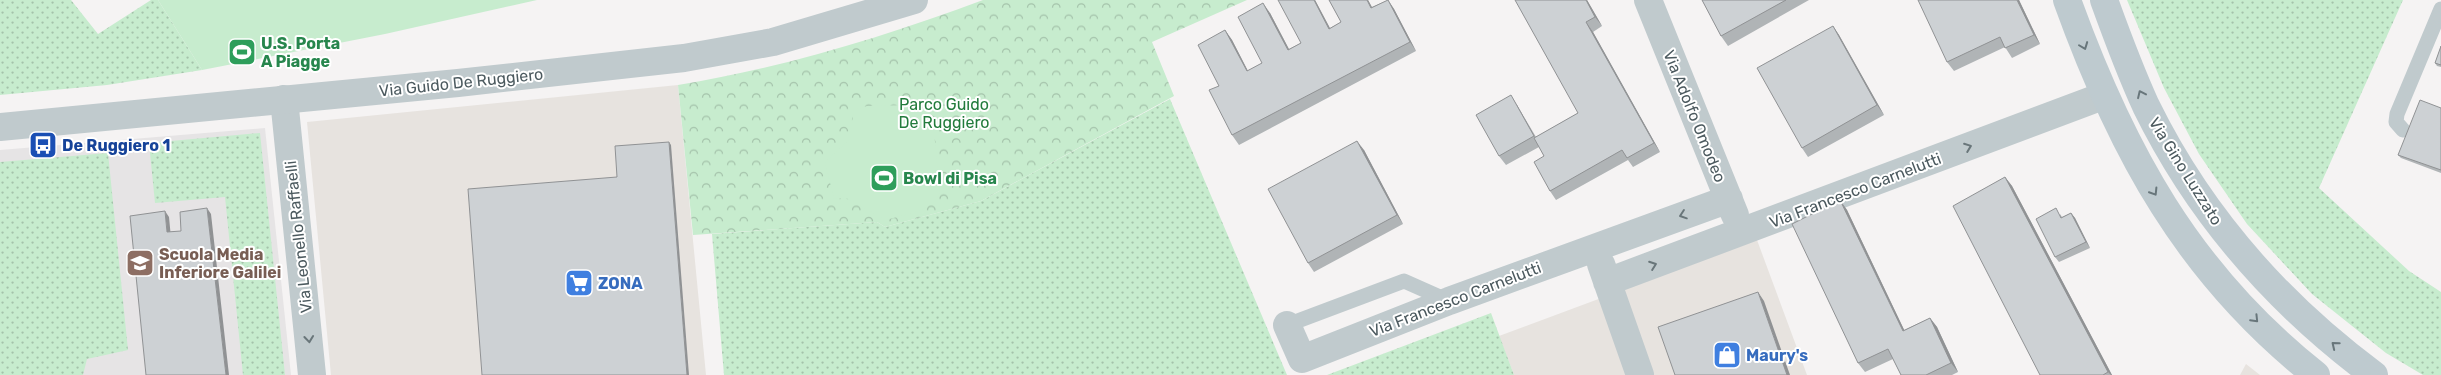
<svg xmlns="http://www.w3.org/2000/svg" width="2441" height="375" font-family="Rubik,sans-serif">
<defs>
<pattern id="grass-dots" width="8" height="8" patternUnits="userSpaceOnUse" patternTransform="scale(1.25)"><rect width="8" height="8" fill="#c7ecce"/><path d="M2 2h.1M6 6h.1" fill="none" stroke="#a4c2aa" stroke-width="1.8" stroke-linecap="round"/></pattern>
<pattern id="forest-crowns" width="20" height="18" patternUnits="userSpaceOnUse" patternTransform="scale(1.25)"><rect width="20" height="18" fill="#c7ecce"/><path d="M2 6a3 3 0 1 1 6 0M12 15a3 3 0 1 1 6 0" fill="none" stroke="#a4c2aa"/></pattern>
</defs>
<rect width="100%" height="100%" fill="#f5f3f3"/>
<!-- commercial -->
<path fill="#e7e3df" d="M678 85 706 375H331L307 122Z
M1757 240 1807 375H1514L1499 336Z
M2246 364 2260 375H2240Z"/>
<!-- education -->
<path fill="#e6e4e5" d="M265 128 291 375H0V150Z"/>
<!-- grass -->
<path fill="url(#grass-dots)" d="M0 0H71L98 34 151 0H158L202 70 107 85 0 95Z
M2127 0H2403L2319 188 2409 271 2441 292V375H2423L2386 353 2312 294 2247 224 2199 154 2164 88Z
M1170 99 1287 375H724L712 234 877 222 885 227 981 201Z
M260 133 285 375H243L225 197 155 203 149 143Z
M108 153 128 350 87 359 83 375H0V162Z
M1491 313 1514 375H1327Z"/>
<!-- forest -->
<path fill="url(#forest-crowns)" d="M983 0H1247L1152 42 1174 96 981 201 885 227 877 222 693 235 678 85C782 68 884 37 983 0Z"/>
<!-- garden -->
<path fill="#c7ecce" d="M158 0H537L385 34 202 70Z
M913 105C923 108 929 111 933 121L940 194C932 211 902 215 886 220L846 198 834 199 825 162 849 140 854 110 867 106Z"/>
<g fill="none" stroke-linecap="round" stroke-linejoin="round">
<!-- service -->
<path stroke="#c0cacd" stroke-width="15" d="M2403 130 2396 122 2397 114 2441 9
M1287 325 1404 281 1449 301"/>
<!-- minor -->
<path stroke="#c0cacd" stroke-width="28" d="M1648 0 1735 215
M284 99 312 375
M1601 264 1640 375
M1607 282 2103 96
M1287 325 1302 359 1449 301 1729 199"/>
<!-- tertiary -->
<path stroke="#c0cacd" stroke-width="28" d="M0 127 458 83 684 58 773 42 914 0"/>
<!-- secondary -->
<path stroke="#becacf" stroke-width="28" d="M2067 0C2121 150 2188 274 2316 375
M2104 0C2117 36 2130 71 2146 106 2199 214 2277 303 2374 375"/>
</g>
<!-- wall -->
<path fill="#b0b4b6" d="M1315 0 1330 28 1341 22 1329 0H1368L1372 7 1388 0 1394 9 1416 51 1239 145 1232 135 1219 86 1225 30 1232 40 1248 71 1262 63 1270 13 1289 49 1301 43Z
M1587 0 1602 26 1593 32 1660 152 1633 167 1628 160 1556 200 1550 191 1544 156 1539 147 1506 165 1499 156 1517 105 1536 137 1578 113Z
M1702 0H1809L1728 46 1721 36Z
M2019 0 2040 44 2012 58 2005 47 1954 71 1947 62Z
M1833 26 1839 35 1884 115 1808 157 1802 148Z
M2441 46V67L2437 66 2435 63Z
M2441 108V173L2401 158 2398 155Z
M1364 150 1403 224 1314 272 1308 263Z
M2005 177 2012 186 2112 375H2040Z
M1840 200 1847 210 1904 330 1930 318 1937 327 1958 372 1952 375H1901L1893 359 1865 372 1858 363Z
M2071 213 2075 218 2090 248 2059 262 2055 257 2060 214 2062 217Z"/>
<!-- shaded-wall -->
<path fill="#909294" d="M1314 0H1315L1335 38 1329 29Z
M1367 0H1368L1377 17 1371 8Z
M1388 0 1394 9 1416 51 1410 42Z
M1586 0H1587L1602 26 1595 17Z
M2017 0H2019L2040 44 2034 35Z
M1263 3 1270 13 1294 59 1288 50Z
M1586 22 1593 32 1660 152 1654 143Z
M1833 26 1839 35 1884 115 1877 105Z
M1225 30 1232 40 1253 81 1247 71Z
M1511 95 1517 105 1540 146 1534 136Z
M1357 141 1364 150 1403 224 1397 215Z
M669 142 671 145 689 375H687Z
M2005 177 2012 186 2112 375H2111L2108 372Z
M1840 200 1847 210 1909 340 1903 331Z
M207 208 211 214 229 375H226Z
M165 211 169 217 171 238 167 232Z
M2071 213 2075 218 2090 248 2086 242Z
M1758 292 1764 301 1790 375H1787Z
M1930 318 1937 327 1958 372 1951 363Z"/>
<!-- building -->
<path fill="#cdd1d4" stroke="#909294" d="M1278 0H1314L1329 29 1341 22 1329 0H1367L1371 8 1388 0 1410 42 1232 135 1209 90 1219 86 1198 45 1225 30 1247 71 1262 63 1238 17 1263 3 1288 50 1301 43Z
M1515 0H1586L1595 17 1586 22 1654 143 1627 158 1622 150 1550 191 1534 162 1544 156 1534 138 1578 113Z
M1702 0H1786L1721 36Z
M1918 0H2017L2034 35 2005 48 2000 37 1947 62Z
M1833 26 1877 105 1802 148 1757 68Z
M2441 46V65L2435 63Z
M1511 95 1534 136 1499 156 1476 115Z
M2420 100 2441 108V170L2398 155Z
M1357 141 1397 215 1308 263 1268 189Z
M669 142 687 375H482L468 189 617 177 615 146Z
M2005 177 2108 372 2103 375H2040L1953 206Z
M1840 200 1903 331 1930 318 1951 363 1926 375H1901L1888 349 1858 363 1792 224Z
M207 208 226 375H146L130 216 165 211 167 232 181 231 180 212Z
M2056 208 2061 218 2071 213 2086 242 2055 257 2036 219Z
M1758 292 1787 375H1675L1658 327Z"/>
<!-- one-way arrows -->
<defs><path id="oneway-chevron" d="M-2-3.5L2.5 0L-2 3.5" fill="none" stroke-width="1.6" stroke-linecap="round" stroke-linejoin="round" transform="scale(1.25)"/></defs>
<g stroke="#68767b">
<use href="#oneway-chevron" transform="translate(2084 46) rotate(69)"/>
<use href="#oneway-chevron" transform="translate(2141 94) rotate(-115)"/>
<use href="#oneway-chevron" transform="translate(2154 192) rotate(58)"/>
<use href="#oneway-chevron" transform="translate(2255 319) rotate(46)"/>
<use href="#oneway-chevron" transform="translate(2335 345) rotate(-141)"/>
</g>
<g stroke="#69767a">
<use href="#oneway-chevron" transform="translate(1968 147) rotate(-21)"/>
<use href="#oneway-chevron" transform="translate(1683 215) rotate(161)"/>
<use href="#oneway-chevron" transform="translate(1653 265) rotate(-20)"/>
<use href="#oneway-chevron" transform="translate(309 339) rotate(84)"/>
</g>
<!-- icons -->
<defs>
<symbol id="stadium-square" viewBox="-11 -11 22 22"><rect x="-9" y="-9" width="18" height="18" rx="4" fill="#2e9e5b" stroke="#fff"/><path d="M0-5a6.5 5 0 1 0 0 10a6.5 5 0 1 0 0-10ZM-3.5-1.8h7v3.6h-7Z" fill="#fff"/></symbol>
<symbol id="bus-square" viewBox="-11 -11 22 22"><rect x="-9" y="-9" width="18" height="18" rx="4" fill="#1a4fb4" stroke="#fff"/><path d="M-5-6H5V4H4V6H2V4H-2V6H-4V4H-5ZM-3.5-4V0h7V-4ZM-3.5 1.2v1.5H-2V1.2ZM2 1.2v1.5H3.5V1.2Z" fill="#fff"/></symbol>
<symbol id="school-square" viewBox="-11 -11 22 22"><rect x="-9" y="-9" width="18" height="18" rx="4" fill="#8d6e63" stroke="#fff"/><path d="M0-5L7-2L0 1L-7-2ZM-4 1L0 2.5L4 1V4Q0 6-4 4Z" fill="#fff"/></symbol>
<symbol id="supermarket-square" viewBox="-11 -11 22 22"><rect x="-9" y="-9" width="18" height="18" rx="4" fill="#3f7fe0" stroke="#fff"/><path d="M-6-5.5h2.5l.6 2H6L4.5 2H-2.5L-4.4-4H-6ZM-1.5 3.2a1.3 1.3 0 1 0 .1 0ZM3 3.2a1.3 1.3 0 1 0 .1 0Z" fill="#fff"/></symbol>
<symbol id="shop-square" viewBox="-11 -11 22 22"><rect x="-9" y="-9" width="18" height="18" rx="4" fill="#3f7fe0" stroke="#fff"/><path d="M-5-2.5h2.3a2.7 3.5 0 0 1 5.4 0H5L5.5 6h-11ZM-1.5-2.5h3a1.5 2.3 0 0 0-3 0Z" fill="#fff"/></symbol>
</defs>
<g fill-rule="evenodd">
<use href="#stadium-square" x="226" y="36" width="32" height="32"/>
<use href="#bus-square" x="27" y="129" width="32" height="32"/>
<use href="#stadium-square" x="868" y="162" width="32" height="32"/>
<use href="#school-square" x="124" y="247" width="32" height="32"/>
<use href="#supermarket-square" x="563" y="267" width="32" height="32"/>
<use href="#shop-square" x="1711" y="339" width="32" height="32"/>
</g>
<g text-anchor="middle" stroke-width="4" stroke-linejoin="round" paint-order="stroke">
<!-- leisure labels -->
<g font-size="16" font-weight="bold" fill="#27864d" stroke="#fff" text-anchor="start">
<text x="261" y="49">U.S. Porta<tspan x="261" dy="18">A Piagge</tspan></text>
<text x="903" y="184">Bowl di Pisa</text>
</g>
<!-- street labels -->
<g font-size="16" fill="#4c5a5f" stroke="#fff">
<text transform="translate(461 82) rotate(-6)" y="6">Via Guido De Ruggiero</text>
<text transform="translate(1695 116) rotate(68)" y="6">Via Adolfo Omodeo</text>
<text transform="translate(2186 171) rotate(58)" y="6">Via Gino Luzzato</text>
<text transform="translate(1855 190) rotate(-21)" y="6">Via Francesco Carnelutti</text>
<text transform="translate(298 237) rotate(-96)" y="6">Via Leonello Raffaelli</text>
<text transform="translate(1455 299) rotate(-21)" y="6">Via Francesco Carnelutti</text>
</g>
<!-- park labels -->
<g font-size="16" fill="#227b3c" stroke="#fff">
<text x="944" y="110">Parco Guido<tspan x="944" dy="18">De Ruggiero</tspan></text>
</g>
<!-- transit labels -->
<g font-size="16" font-weight="bold" fill="#164399" stroke="#fff" text-anchor="start">
<text x="62" y="151">De Ruggiero 1</text>
</g>
<!-- education labels -->
<g font-size="16" font-weight="bold" fill="#785e54" stroke="#fff" text-anchor="start">
<text x="159" y="260">Scuola Media<tspan x="159" dy="18">Inferiore Galilei</tspan></text>
</g>
<!-- shop labels -->
<g font-size="16" font-weight="bold" fill="#366cbe" stroke="#fff" text-anchor="start">
<text x="598" y="289">ZONA</text>
<text x="1746" y="361">Maury's</text>
</g>
</g>
</svg>
